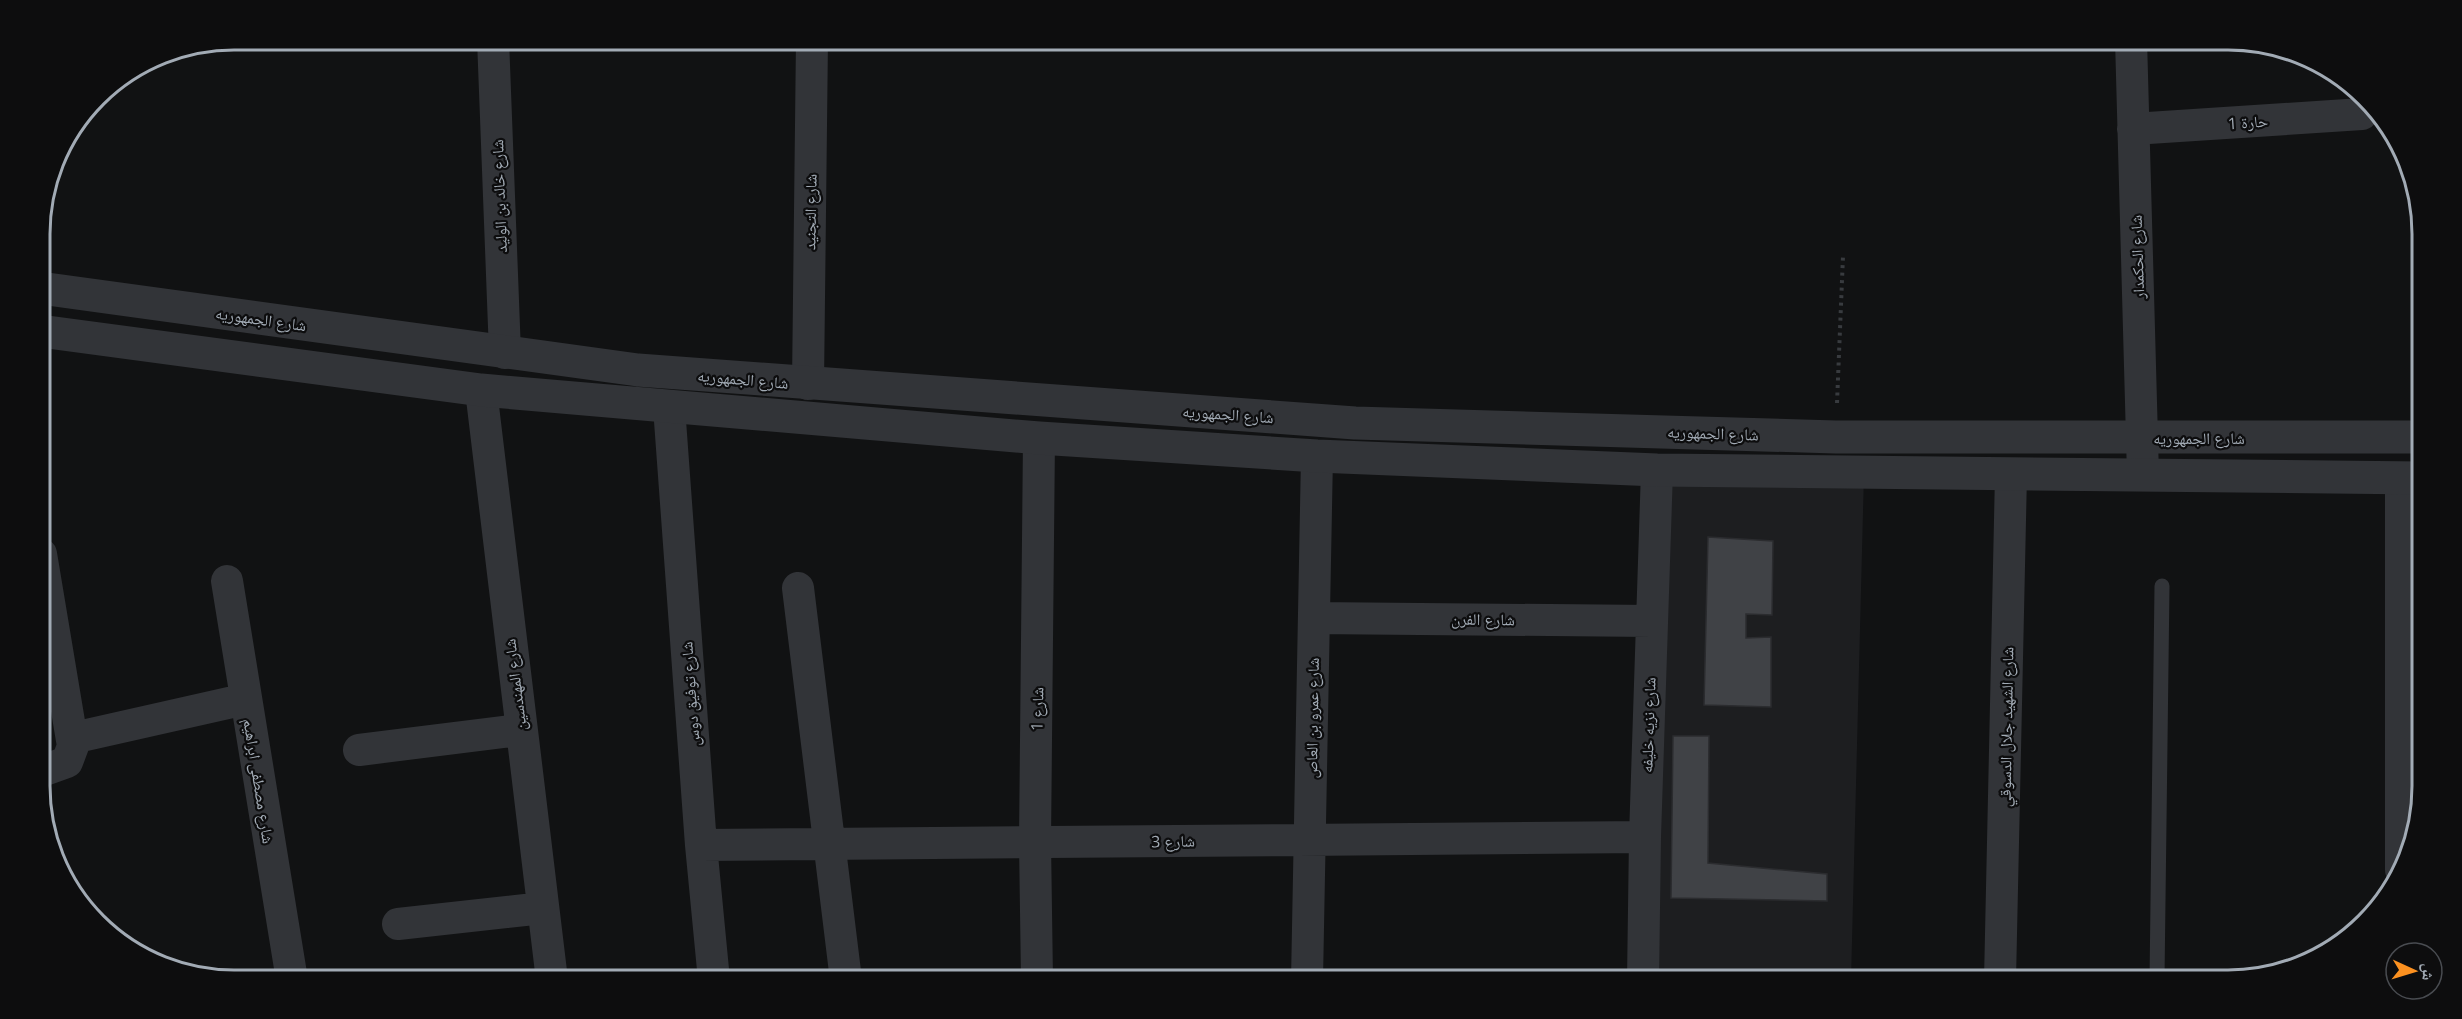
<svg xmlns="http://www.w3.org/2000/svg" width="2462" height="1019" font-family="'Open Sans','Noto Naskh Arabic',sans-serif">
<rect width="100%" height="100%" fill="#111213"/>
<!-- built -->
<path fill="#1d1e20" d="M1657 470 1864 473 1851 980H1643Z"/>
<!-- building -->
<path fill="#404246" stroke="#2b2c2f" stroke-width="1.5" d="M1708 537 1773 541 1772 615 1746 614V638L1771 637V707L1704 705Z
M1673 736H1709L1708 863 1827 874V901L1671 898Z"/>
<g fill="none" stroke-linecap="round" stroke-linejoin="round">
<!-- path -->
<path stroke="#383b3f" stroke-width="4" stroke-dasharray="3 4.5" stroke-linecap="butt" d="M1837 403 1843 256"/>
<!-- service -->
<path stroke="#323438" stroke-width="15" d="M2157 980 2162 586"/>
<!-- minor -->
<path stroke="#323438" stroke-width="32" d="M493 39 505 353
M2131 39 2143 475
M2133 129 2362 114
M808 384 812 39
M481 390 552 980
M669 407 701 845 714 980
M41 554 73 746 67 762 42 771
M227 581 292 980
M798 588 846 980
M1314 618 1652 621
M73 738 246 699
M359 750 520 730
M701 845 1645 837
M2401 870V478
M398 924 543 908
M1037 980 1035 842 1039 438
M1307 980 1317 456
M1643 980 1645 837 1657 470
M2000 980 2011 474"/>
<!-- tertiary -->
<path stroke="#323438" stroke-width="33" d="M40 288 638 370 1355 423 1836 437H2422
M40 331 481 390 1039 438 1317 456 1657 470 2422 478"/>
</g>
<g text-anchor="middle" stroke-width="4.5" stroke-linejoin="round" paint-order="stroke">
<!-- street labels -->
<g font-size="16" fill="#a2abb5" stroke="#0d0d0e">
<text transform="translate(2248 122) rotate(-4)" y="6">حارة 1</text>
<text transform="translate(499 196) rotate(-92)" y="6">شارع خالد بن الوليد</text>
<text transform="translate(810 212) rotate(-89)" y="6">شارع التجنيد</text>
<text transform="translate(2137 257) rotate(-92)" y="6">شارع الحكمدار</text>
<text transform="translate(261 319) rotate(8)" y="6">شارع الجمهوريه</text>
<text transform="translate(743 379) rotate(5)" y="6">شارع الجمهوريه</text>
<text transform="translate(1228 414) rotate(4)" y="6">شارع الجمهوريه</text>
<text transform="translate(1713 433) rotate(2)" y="6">شارع الجمهوريه</text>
<text x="2199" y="444">شارع الجمهوريه</text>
<text transform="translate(1483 619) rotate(1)" y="6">شارع الفرن</text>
<text transform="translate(515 685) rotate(-97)" y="6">شارع المهندسين</text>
<text transform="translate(690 694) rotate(-94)" y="6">شارع توفيق دوس</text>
<text transform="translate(1037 709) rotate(-89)" y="6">شارع 1</text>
<text transform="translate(1312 718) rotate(-89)" y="6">شارع عمرو بن العاص</text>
<text transform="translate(1648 725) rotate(-88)" y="6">شارع نزيه خليفه</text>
<text transform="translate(2006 727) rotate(-89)" y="6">شارع الشهيد جلال الدسوقي</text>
<text transform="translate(259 781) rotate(81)" y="6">شارع مصطفى ابراهيم</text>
<text transform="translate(1173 841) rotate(-1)" y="6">شارع 3</text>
</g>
</g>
<!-- crop -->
<path d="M0 0H2462V1019H0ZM234 50H2228A184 184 0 0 1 2412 234V786A184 184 0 0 1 2228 970H234A184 184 0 0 1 50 786V234A184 184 0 0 1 234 50Z" fill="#0d0d0e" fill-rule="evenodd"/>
<path fill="none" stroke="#a2abb5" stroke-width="3" d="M234 50H2228A184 184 0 0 1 2412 234V786A184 184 0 0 1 2228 970H234A184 184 0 0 1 50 786V234A184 184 0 0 1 234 50Z"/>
<!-- north arrow -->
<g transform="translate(2414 971) rotate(94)"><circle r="28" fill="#0d0d0e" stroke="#494c51" stroke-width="1.5"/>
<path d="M0-4.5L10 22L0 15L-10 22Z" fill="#fc9120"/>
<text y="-9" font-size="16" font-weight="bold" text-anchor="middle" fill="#a2abb5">ش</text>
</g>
</svg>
